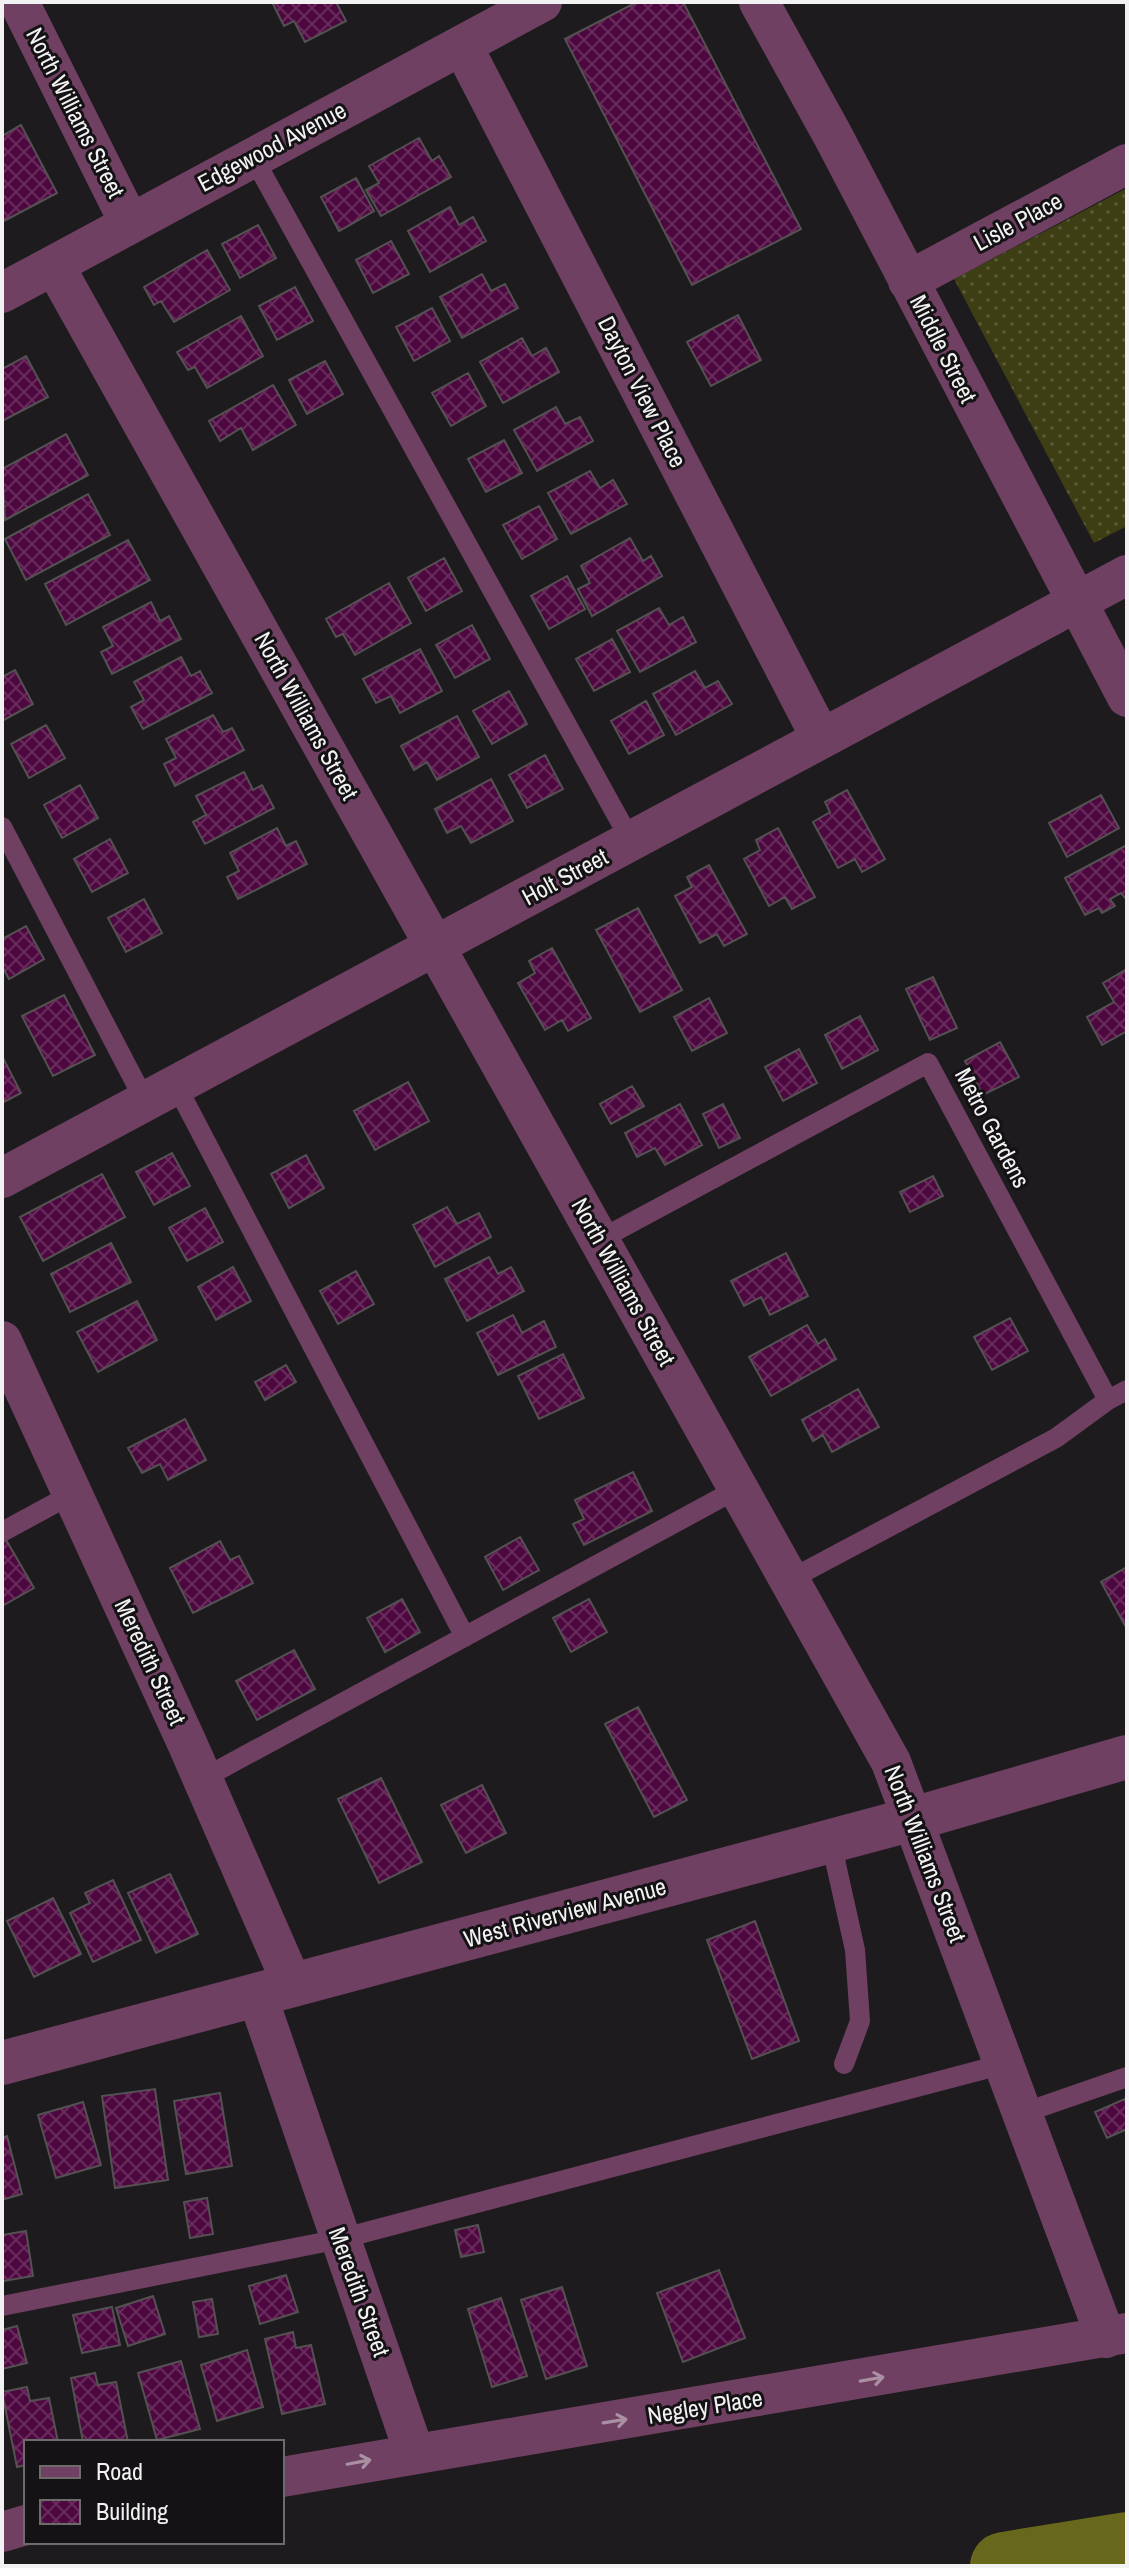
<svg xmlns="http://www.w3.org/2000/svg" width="1129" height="2568" font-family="'Archivo Narrow',sans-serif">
<defs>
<pattern id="garden-dots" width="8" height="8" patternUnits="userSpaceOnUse" patternTransform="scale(2)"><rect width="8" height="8" fill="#3e3e14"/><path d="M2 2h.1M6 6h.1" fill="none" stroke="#5a5a37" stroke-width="1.8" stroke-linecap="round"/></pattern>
<pattern id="building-cross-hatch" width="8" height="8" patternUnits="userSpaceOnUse" patternTransform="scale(2)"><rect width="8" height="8" fill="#4e0840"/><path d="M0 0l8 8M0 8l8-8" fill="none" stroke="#682c5c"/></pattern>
</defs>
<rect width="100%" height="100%" fill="#1d1b1d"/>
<!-- garden -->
<path fill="url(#garden-dots)" d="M1127 188V526L1094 543 954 279Z"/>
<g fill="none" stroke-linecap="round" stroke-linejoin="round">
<!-- river -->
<path stroke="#68681d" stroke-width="68" d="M1004 2566 1127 2546"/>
</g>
<!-- building -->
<path fill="url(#building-cross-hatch)" stroke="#545153" stroke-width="2" d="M272 2H336L346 21 305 42 294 21 284 26Z
M637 2H683L801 229 692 285 565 39Z
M21 125 57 193 2 222V136Z
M419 138 432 161 439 156 451 177 381 216 366 190 379 183 369 166Z
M356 178 374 211 339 231 321 197Z
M450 207 459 225 473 217 486 241 430 272 408 231Z
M258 225 276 258 240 278 222 244Z
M391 241 409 274 373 293 356 260Z
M207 250 230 290 174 322 161 301 154 305 144 287Z
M482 274 491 291 505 284 518 308 462 338 440 297Z
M295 287 313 321 277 340 259 306Z
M432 308 450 341 414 361 396 327Z
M738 315 761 360 711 386 687 342Z
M241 316 263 356 207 388 195 367 188 370 177 352Z
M522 338 532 356 546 348 559 372 503 403 480 362Z
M26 356 48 397 2 421V369Z
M325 361 343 394 307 414 289 380Z
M468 373 486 406 451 426 432 393Z
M273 385 296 425 253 450 241 428 220 441 209 421Z
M556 407 565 424 580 417 593 441 537 471 514 430Z
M66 434 88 475 5 520 2 469Z
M504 440 522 473 486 492 468 459Z
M590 471 600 488 613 480 627 504 571 534 548 493Z
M88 494 110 535 26 580 5 539Z
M539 506 557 539 522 559 503 525Z
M630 538 643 561 651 556 662 576 592 616 578 589 590 583 581 566Z
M128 540 150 580 66 625 45 584Z
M444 558 462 591 426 611 408 578Z
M567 576 585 609 549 629 531 596Z
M389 583 411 623 355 655 343 634 336 637 326 619Z
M151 602 160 621 169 616 181 639 112 674 101 652 113 646 103 627Z
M659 608 669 625 683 617 696 642 640 672 617 631Z
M472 625 490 659 455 678 436 645Z
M612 639 630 672 594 691 576 659Z
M420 649 442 691 400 713 391 696 376 703 363 679Z
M181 657 191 676 200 671 212 693 143 729 131 707 144 700 134 682Z
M15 670 33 704 2 721V677Z
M695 671 705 688 718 681 732 704 676 735 653 694Z
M509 691 527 724 492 744 473 711Z
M646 701 664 735 629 754 611 721Z
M213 715 223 732 232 728 244 750 175 786 164 764 176 758 166 739Z
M457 716 479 757 437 780 427 762 414 770 401 746Z
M46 725 65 758 29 778 11 744Z
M545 755 563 789 527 808 509 775Z
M244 772 253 790 262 785 274 808 205 844 193 822 206 815 196 796Z
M491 779 513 821 471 843 461 826 447 833 435 809Z
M80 785 98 818 62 838 44 805Z
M847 790 885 859 862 872 855 859 838 868 813 822 830 812 825 802Z
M1101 795 1119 828 1067 857 1049 823Z
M277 828 286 846 296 841 307 864 238 899 227 877 239 871 230 853Z
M778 828 815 897 792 909 785 897 769 906 744 859 760 850 756 840Z
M110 839 128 873 92 892 74 859Z
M1127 845V900L1121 893 1110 899 1115 906 1102 913 1099 908 1085 915 1065 878Z
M709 865 747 934 724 946 717 934 700 943 675 896 692 887 687 877Z
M144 899 162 933 126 952 108 918Z
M638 908 682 990 640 1012 596 930Z
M26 926 44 959 9 979 2 966V939Z
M552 948 591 1018 568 1031 562 1020 545 1030 518 983 535 973 529 961Z
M1127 969V1031L1102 1045 1087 1017 1114 1002 1103 983Z
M933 977 957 1028 930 1040 906 989Z
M64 995 95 1055 53 1076 22 1016Z
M709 998 727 1033 692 1051 674 1017Z
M860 1016 878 1050 842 1069 825 1035Z
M1000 1042 1019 1077 983 1095 965 1061Z
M799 1049 817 1083 783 1101 765 1067Z
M2 1056 21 1093 2 1103Z
M408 1082 429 1121 375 1150 354 1111Z
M632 1086 644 1106 611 1124 600 1104Z
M680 1104 702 1145 665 1165 655 1148 637 1157 625 1133Z
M723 1104 740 1138 719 1148 703 1114Z
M172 1153 190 1186 154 1205 136 1172Z
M306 1155 324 1188 289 1208 271 1174Z
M102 1174 125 1217 43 1261 20 1217Z
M933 1176 943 1196 910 1212 900 1192Z
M447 1207 457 1224 479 1213 491 1237 435 1267 413 1225Z
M205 1208 223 1242 187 1261 169 1228Z
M111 1243 131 1282 70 1312 51 1274Z
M786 1253 808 1296 770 1315 761 1297 744 1306 731 1281Z
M489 1257 498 1274 511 1267 524 1291 467 1321 445 1279Z
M233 1267 251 1301 216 1320 198 1287Z
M356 1271 374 1304 338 1324 320 1291Z
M137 1301 157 1340 98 1372 77 1332Z
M513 1315 522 1333 544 1321 556 1347 498 1375 477 1333Z
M1010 1318 1028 1351 992 1370 974 1337Z
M807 1325 818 1344 825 1339 836 1359 771 1396 749 1357Z
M563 1354 584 1398 539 1419 518 1376Z
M286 1365 296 1382 265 1400 255 1382Z
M858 1389 879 1427 832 1452 823 1435 813 1441 802 1420Z
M185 1419 206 1460 168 1480 160 1464 142 1473 128 1448Z
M633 1472 652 1511 584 1545 573 1524 584 1519 575 1500Z
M520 1537 539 1570 503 1590 485 1557Z
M5 1538 34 1588 2 1606V1540Z
M220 1541 230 1560 239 1556 253 1583 193 1613 170 1568Z
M1127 1567V1629L1101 1582Z
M402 1599 420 1632 385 1652 367 1618Z
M589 1599 607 1632 571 1652 553 1618Z
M294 1650 315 1689 257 1720 236 1681Z
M638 1707 687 1800 654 1817 605 1724Z
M381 1778 422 1862 379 1883 338 1799Z
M482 1785 506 1833 466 1853 441 1805Z
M170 1874 198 1934 156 1953 128 1893Z
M113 1880 141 1940 93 1962 70 1913 90 1903 85 1893Z
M53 1898 81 1954 34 1977 7 1921Z
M755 1921 799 2041 752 2059 707 1940Z
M155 2089 168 2180 115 2188 102 2096Z
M220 2093 232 2166 186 2174 174 2101Z
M1127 2098V2129L1107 2138 1095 2112Z
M83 2102 101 2165 56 2178 38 2115Z
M7 2136 22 2194 2 2200V2138Z
M207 2198 213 2234 190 2238 184 2202Z
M478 2225 484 2252 461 2257 455 2230Z
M26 2231 33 2276 3 2281 2 2235Z
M719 2270 745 2338 683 2362 657 2293Z
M286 2275 298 2312 260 2324 249 2286Z
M562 2287 587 2366 546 2379 521 2300Z
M153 2296 165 2334 128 2346 116 2308Z
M501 2298 527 2376 492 2387 468 2309Z
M212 2299 218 2334 199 2337 193 2302Z
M112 2307 120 2345 82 2353 73 2315Z
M17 2326 27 2363 2 2369V2330Z
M293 2332 296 2348 311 2345 325 2404 282 2414 265 2339Z
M247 2350 263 2407 217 2421 201 2365Z
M181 2361 200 2429 157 2440 138 2373Z
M95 2373 98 2385 116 2382 128 2442H83L71 2378Z
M27 2387 30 2401 49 2398 58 2442H26V2465L17 2467 2 2392Z"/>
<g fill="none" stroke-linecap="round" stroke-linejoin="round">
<!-- service -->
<path stroke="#6f4061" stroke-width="20" d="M253 157 631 841
M2 827 145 1101
M176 1085 465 1637
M599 1240 928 1063 1108 1400 1127 1390
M2 1532 72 1494
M789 1580 1056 1438 1108 1400
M202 1779 739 1488
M831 1842 855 1950 860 2021 844 2064
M1023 2113 1127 2077
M2 2306 340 2239 1004 2064"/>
<!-- minor -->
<path stroke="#6f4061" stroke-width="40" d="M19 2 130 224
M759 2 832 134 1127 697
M462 45 821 738
M54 265 891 1762 1106 2338
M908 281 1127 164
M2 293 542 2
M2 1178 1127 575
M2 1341 187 1743 293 1986
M257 1995 414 2452
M282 2477 1127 2333
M2 2532 26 2525"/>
<!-- tertiary -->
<path stroke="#6f4061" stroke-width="44" d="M2 2063 913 1819 1127 1757"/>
</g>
<!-- one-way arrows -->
<defs><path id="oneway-shaft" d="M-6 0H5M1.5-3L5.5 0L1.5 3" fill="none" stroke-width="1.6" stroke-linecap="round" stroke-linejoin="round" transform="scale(2)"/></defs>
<g stroke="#aa90a3">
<use href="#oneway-shaft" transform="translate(872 2379) rotate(-10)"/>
<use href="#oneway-shaft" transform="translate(615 2421) rotate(-9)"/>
<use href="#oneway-shaft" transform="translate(359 2462) rotate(-11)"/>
</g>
<g text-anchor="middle" stroke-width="6" stroke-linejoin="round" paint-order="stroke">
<!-- street labels -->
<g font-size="24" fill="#f3f2f3" stroke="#141214">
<text transform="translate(75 113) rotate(63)" y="8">North Williams Street</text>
<text transform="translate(272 147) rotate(-28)" y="8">Edgewood Avenue</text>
<text transform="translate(1018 222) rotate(-28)" y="8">Lisle Place</text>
<text transform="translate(943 349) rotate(63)" y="8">Middle Street</text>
<text transform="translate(642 392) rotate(63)" y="8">Dayton View Place</text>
<text transform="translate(306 716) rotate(61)" y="8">North Williams Street</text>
<text transform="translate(565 877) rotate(-28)" y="8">Holt Street</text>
<text transform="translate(992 1128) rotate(62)" y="8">Metro Gardens</text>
<text transform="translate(623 1282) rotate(61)" y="8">North Williams Street</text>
<text transform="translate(150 1662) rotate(65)" y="8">Meredith Street</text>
<text transform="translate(925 1854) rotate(69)" y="8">North Williams Street</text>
<text transform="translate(565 1913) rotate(-15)" y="8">West Riverview Avenue</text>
<text transform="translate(359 2292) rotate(70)" y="8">Meredith Street</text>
<text transform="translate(705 2407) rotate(-9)" y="8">Negley Place</text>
</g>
</g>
<!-- border -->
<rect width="1129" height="2568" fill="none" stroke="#f3f2f3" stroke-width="8"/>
<!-- legend -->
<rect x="24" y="2440" width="260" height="104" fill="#141214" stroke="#6d6c6d" stroke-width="2"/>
<rect x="40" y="2466" width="40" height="12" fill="#6f4061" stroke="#6d6c6d" stroke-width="2"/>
<text x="96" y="2480" font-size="24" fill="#f3f2f3">Road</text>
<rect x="40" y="2500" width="40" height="24" fill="url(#building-cross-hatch)" stroke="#6d6c6d" stroke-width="2"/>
<text x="96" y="2520" font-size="24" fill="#f3f2f3">Building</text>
</svg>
